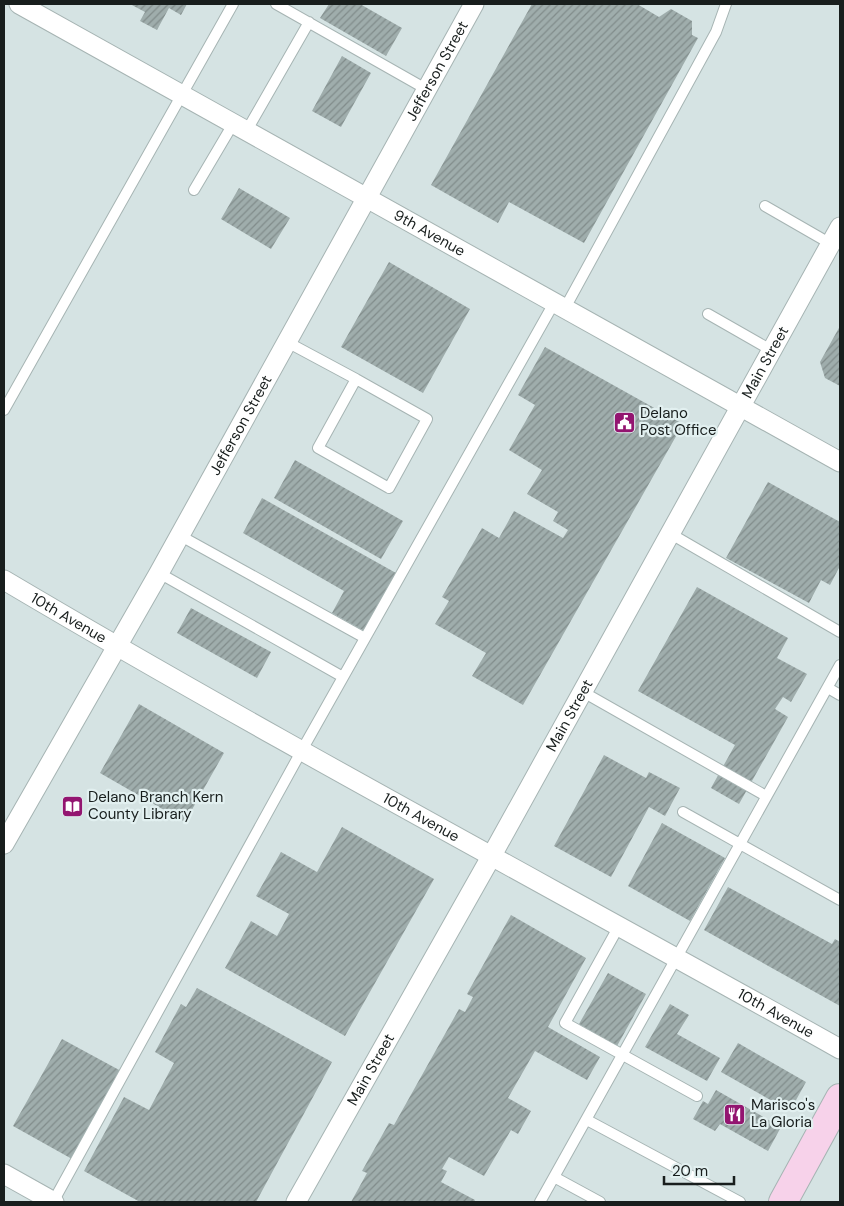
<svg xmlns="http://www.w3.org/2000/svg" width="844" height="1206" font-family="'DM Sans',sans-serif">
<defs>
<pattern id="building-hatch" width="6" height="6" patternUnits="userSpaceOnUse" patternTransform="scale(1.25)"><rect width="6" height="6" fill="#9fadac"/><path d="M-1 1l2-2M0 6l6-6M5 7l2-2" fill="none" stroke="#818c8b"/></pattern>
</defs>
<rect width="100%" height="100%" fill="#d5e3e3"/>
<!-- building -->
<path fill="url(#building-hatch)" d="M130 4H187L181 15 169 8 157 30 140 21 145 12Z
M329 4H360L402 28 386 56 320 18Z
M532 4H637L659 17 671 9 692 21V35L698 38 584 243 509 202 498 223 431 185Z
M342 56 371 73 341 127 312 111Z
M239 188 290 218 271 249 221 219Z
M389 262 470 309 423 393 341 347Z
M840 326V386L825 378 820 362Z
M545 347 683 424 523 705 472 676 486 653 435 624 449 601 442 597 482 528 499 538 514 511 563 538 568 530 553 521 558 512 527 494 542 470 509 450 535 405 518 395Z
M295 460 403 521 381 559 274 498Z
M768 482 840 522V566L830 585 821 580 809 603 726 558Z
M262 498 396 573 364 631 332 613 344 591 243 533Z
M697 587 788 638 777 658 807 674 791 702 783 697 775 709 788 717 739 804 711 788 735 745 638 691Z
M191 608 271 652 257 678 177 633Z
M139 704 224 753 185 822 100 773Z
M604 755 646 778 649 772 680 788 665 816 649 807 611 877 554 846Z
M662 823 725 858 690 921 628 886Z
M342 827 434 879 345 1036 225 968 251 921 277 936 289 914 256 896 281 852 317 872Z
M728 887 832 944 835 939 840 942V1006L704 930Z
M511 915 586 958 548 1027 600 1057 587 1080 535 1051 508 1098 531 1111 518 1134 511 1130 484 1176 449 1157 442 1169 447 1171 441 1182 475 1200 474 1202H351L367 1173 362 1171 389 1123 394 1125 459 1009 465 1012 473 997 467 994Z
M608 973 646 994 617 1046 579 1024Z
M197 988 332 1062 256 1202H140L84 1171 124 1097 149 1110 174 1063 155 1052 181 1004 186 1007Z
M670 1004 689 1015 677 1034 720 1058 707 1081 645 1047Z
M62 1039 121 1071 72 1159 13 1126Z
M738 1043 806 1082 790 1111 721 1072Z
M716 1090 781 1127 768 1151 720 1124 715 1131 693 1119 703 1101 708 1104Z"/>
<g fill="none" stroke-linecap="round" stroke-linejoin="round">
<defs>
<path id="lane" d="M276 4 426 89
M246 132 309 22
M194 190 233 124
M765 206 831 244
M565 308 716 32 726 4
M708 314 771 350
M287 342 356 379
M356 379 427 419 389 488 318 448Z
M4 410 233 4
M671 534 840 632
M179 535 365 638
M159 573 343 677
M828 688 840 695
M583 692 766 796
M683 812 840 900
M619 926 565 1023 697 1096
M587 1120 740 1202
M554 1177 600 1202
M53 1202 302 750 554 303
M540 1202 840 665"/>
<g id="street">
<path id="s1" d="M19 4 840 462"/>
<path id="s2" d="M4 580C279 743 562 893 840 1049"/>
<path id="s3" d="M4 844 159 573 474 4"/>
<path d="M4 1174 54 1202"/>
<path id="s4" d="M296 1202 491 857 840 227"/>
</g>
<path id="secondary" d="M783 1202 840 1098"/>
</defs>
<!-- lane casing -->
<use href="#lane" stroke="#a6b4b3" stroke-width="12"/>
<!-- street casing -->
<use href="#street" stroke="#a6b4b3" stroke-width="21"/>
<!-- secondary casing -->
<use href="#secondary" stroke="#a6b4b3" stroke-width="30"/>
<!-- lane -->
<use href="#lane" stroke="#fff" stroke-width="10"/>
<!-- street -->
<use href="#street" stroke="#fff" stroke-width="19"/>
<!-- secondary -->
<use href="#secondary" stroke="#f7d2ea" stroke-width="28"/>
</g>
<!-- icons -->
<defs>
<symbol id="civic-square" viewBox="-11 -11 22 22"><rect x="-9" y="-9" width="18" height="18" rx="4" fill="#931570" stroke="#e2f0f0"/><path d="M-.6-6.5H3V-4.5H.6V-3L4-1V1h2V6H-6V1h2V-1L-.6-3ZM-1.2 2.5V6h2.4V2.5Z" fill="#fff"/></symbol>
<symbol id="library-square" viewBox="-11 -11 22 22"><rect x="-9" y="-9" width="18" height="18" rx="4" fill="#931570" stroke="#e2f0f0"/><path d="M-6-4Q-3-5.5-.7-3.5V5Q-3 3-6 4ZM6-4Q3-5.5 .7-3.5V5Q3 3 6 4Z" fill="#fff"/></symbol>
<symbol id="restaurant-square" viewBox="-11 -11 22 22"><rect x="-9" y="-9" width="18" height="18" rx="4" fill="#931570" stroke="#e2f0f0"/><path d="M-5-6h1v4h1v-4h1v4h1v-4h1v5L-1.5 .5V6h-2V.5L-5-1ZM5-6V6H3V1.5H1.5Q1.5-4 5-6Z" fill="#fff"/></symbol>
</defs>
<g fill-rule="evenodd">
<use href="#civic-square" x="612" y="410" width="25" height="25"/>
<use href="#library-square" x="60" y="794" width="25" height="25"/>
<use href="#restaurant-square" x="722" y="1102" width="25" height="25"/>
</g>
<g text-anchor="middle" stroke-width="4.5" stroke-linejoin="round" paint-order="stroke">
<!-- street labels -->
<g font-size="15" fill="#181e1d" stroke="#e2f0f0">
<text dy="5" stroke="none"><textPath href="#s3" startOffset="886">Jefferson Street</textPath></text>
<text dy="5" stroke="none"><textPath href="#s1" startOffset="470">9th Avenue</textPath></text>
<text dy="5" stroke="none"><textPath href="#s4" startOffset="962">Main Street</textPath></text>
<text dy="5" stroke="none"><textPath href="#s3" startOffset="481">Jefferson Street</textPath></text>
<text dy="5" stroke="none"><textPath href="#s2" startOffset="75">10th Avenue</textPath></text>
<text dy="5" stroke="none"><textPath href="#s4" startOffset="558">Main Street</textPath></text>
<text dy="5" stroke="none"><textPath href="#s2" startOffset="480">10th Avenue</textPath></text>
<text dy="5" stroke="none"><textPath href="#s2" startOffset="885">10th Avenue</textPath></text>
<text dy="5" stroke="none"><textPath href="#s4" startOffset="152">Main Street</textPath></text>
</g>
<!-- poi labels -->
<g font-size="15" fill="#181e1d" stroke="#e2f0f0" text-anchor="start">
<text x="640" y="418">Delano<tspan x="640" dy="17">Post Office</tspan></text>
<text x="88" y="802">Delano Branch Kern<tspan x="88" dy="17">County Library</tspan></text>
<text x="751" y="1110">Marisco's<tspan x="751" dy="17">La Gloria</tspan></text>
</g>
</g>
<!-- border -->
<rect width="844" height="1206" fill="none" stroke="#181e1d" stroke-width="10"/>
<!-- scale -->
<path d="M664 1176v8h70v-8" fill="none" stroke="#181e1d" stroke-width="2.5"/>
<text x="672" y="1176" font-size="15" fill="#181e1d" stroke="#e2f0f0" stroke-width="4" paint-order="stroke">20 m</text>
</svg>
